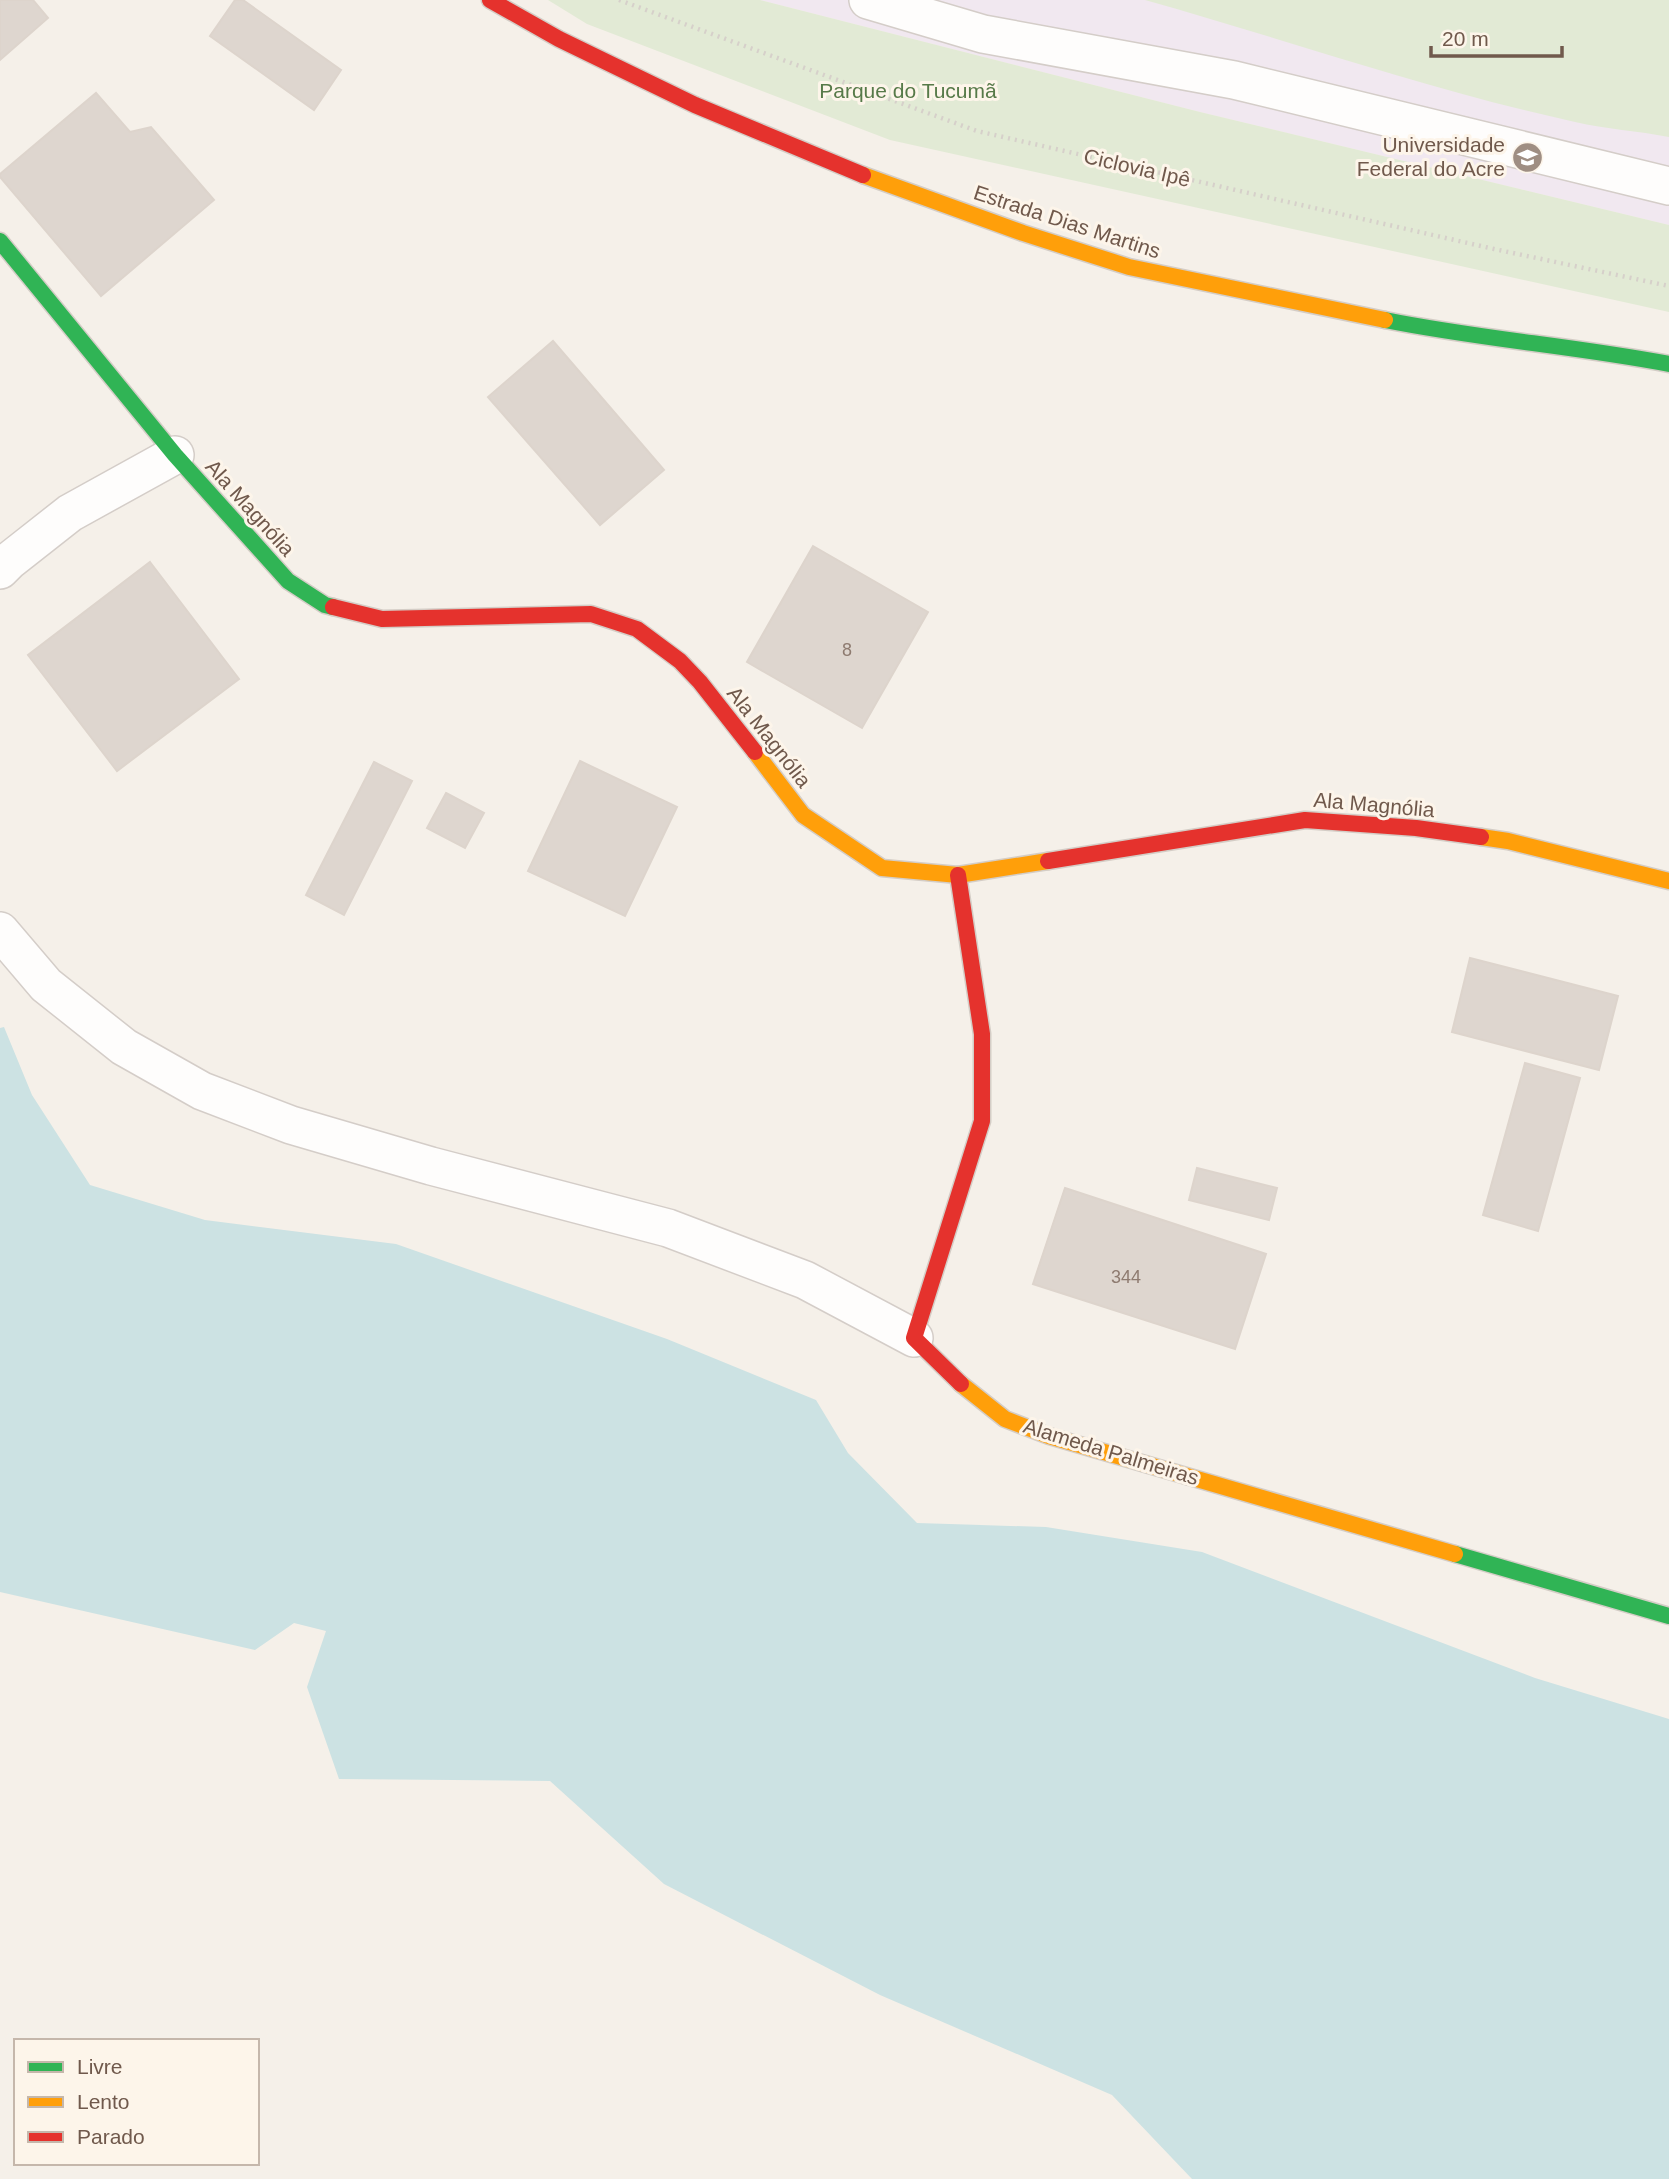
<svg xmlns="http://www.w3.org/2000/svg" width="1669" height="2179" font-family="Helvetica,sans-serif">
<rect width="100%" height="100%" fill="#f5f0e9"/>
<!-- education -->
<path fill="#f1e8f0" d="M760 0H1669V225L1200 112Z"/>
<!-- green -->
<path fill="#e2ead5" d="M548 0H760L1200 112 1669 225V312L890 140 587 24Z
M1145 0H1669V137C1638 131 1606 129 1575 122 1429 90 1288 40 1145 0Z"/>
<!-- water -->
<path fill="#cce2e3" d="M4 1027 32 1095 90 1185 205 1220 396 1244 667 1339 816 1400 848 1453 917 1523 1046 1527 1202 1552 1535 1678 1669 1719V2179H1192L1112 2095 880 1995 664 1884 550 1781 339 1779 307 1687 326 1631 294 1623 255 1650 0 1592V1028Z"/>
<!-- building -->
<path fill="#ded6cf" stroke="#ddd4cc" stroke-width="2" d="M0 0H33L48 18 0 60Z
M235 0H243L341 70 314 110 210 36Z
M96 93 130 132 151 127 214 200 101 296 0 177V174Z
M553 341 664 470 600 525 488 397Z
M813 546 928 612 862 728 747 662Z
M150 562 239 679 117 771 28 655Z
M580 761 677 807 625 916 528 871Z
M374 762 412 781 344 915 306 895Z
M446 793 484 813 465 848 427 828Z
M1470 958 1618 996 1599 1070 1452 1032Z
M1525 1063 1580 1078 1538 1231 1483 1215Z
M1197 1168 1277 1188 1269 1220 1189 1200Z
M1065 1188 1266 1254 1235 1349 1033 1284Z"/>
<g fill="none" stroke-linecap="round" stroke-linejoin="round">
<defs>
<path id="street" d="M868 0 983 34 1234 80 1669 186
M0 570 9 561 70 513 175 455
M0 931 46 985 124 1047 202 1091 291 1125 431 1166 668 1228 805 1280 914 1338"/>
<path id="fast" d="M0 241 175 455 288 581 325 605 333 607
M1385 320C1479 339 1575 346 1669 364
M1455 1554 1669 1616"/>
<path id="slow" d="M863 175 1023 233 1129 267 1385 320
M755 752 803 815 882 868 958 875 1048 861
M1481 837 1508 841 1669 881
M961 1384 1005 1419 1049 1436 1455 1554"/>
<path id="jam" d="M490 0 559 39 695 105 863 175
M333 607 382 619 591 614 637 629 680 661 700 682 755 752
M1048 861 1305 820 1416 828 1481 837
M958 875 982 1034V1121L914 1338 961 1384"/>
</defs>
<!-- street casing -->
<use href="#street" stroke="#d4cdc8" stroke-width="40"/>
<!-- fast casing -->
<use href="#fast" stroke="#d4cdc6" stroke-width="19"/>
<!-- slow casing -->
<use href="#slow" stroke="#d4cdc6" stroke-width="19"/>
<!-- jam casing -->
<use href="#jam" stroke="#d4cdc6" stroke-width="19"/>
<!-- path -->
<path stroke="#d6d0ca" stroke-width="4.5" stroke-dasharray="2 5" stroke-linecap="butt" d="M619 0 977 131 1494 249 1669 286"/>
<!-- street -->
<use href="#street" stroke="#fefdfc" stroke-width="37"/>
<!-- fast -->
<use href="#fast" stroke="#30b455" stroke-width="16"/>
<!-- slow -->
<use href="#slow" stroke="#ff9f0a" stroke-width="16"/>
<!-- jam -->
<use href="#jam" stroke="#e5322d" stroke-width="16"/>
</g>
<!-- icons -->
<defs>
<symbol id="university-disc" viewBox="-11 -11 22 22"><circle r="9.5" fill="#9f8e83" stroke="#fdf5ea"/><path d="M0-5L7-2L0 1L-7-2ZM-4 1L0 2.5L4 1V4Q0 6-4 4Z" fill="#fff"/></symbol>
</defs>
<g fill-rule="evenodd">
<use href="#university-disc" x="1510" y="140" width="35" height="35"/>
</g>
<g text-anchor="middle" stroke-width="6" stroke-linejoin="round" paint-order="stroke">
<!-- number labels -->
<g font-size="18" fill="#8e7b70">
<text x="847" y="656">8</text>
<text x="1126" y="1283">344</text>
</g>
<!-- park labels -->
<g font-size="21" fill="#577a49" stroke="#fdf5ea">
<text x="908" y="98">Parque do Tucumã</text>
</g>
<!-- poi labels -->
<g font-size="21" fill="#70594c" stroke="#fdf5ea" text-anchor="end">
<text x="1505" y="152">Universidade<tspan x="1505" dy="24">Federal do Acre</tspan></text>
</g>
<!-- street labels -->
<g font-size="21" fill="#70594c" stroke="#fdf5ea">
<text transform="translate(1137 168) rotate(13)" y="7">Ciclovia Ipê</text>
<text transform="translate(1067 222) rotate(18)" y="7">Estrada Dias Martins</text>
<text transform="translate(250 508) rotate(48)" y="7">Ala Magnólia</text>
<text transform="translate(769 737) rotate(52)" y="7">Ala Magnólia</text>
<text transform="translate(1374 805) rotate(5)" y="7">Ala Magnólia</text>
<text transform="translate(1111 1452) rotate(17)" y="7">Alameda Palmeiras</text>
</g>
</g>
<!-- legend -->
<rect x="14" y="2039" width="245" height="126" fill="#fdf5ea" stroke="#c5b7ab" stroke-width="2"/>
<rect x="28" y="2062" width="35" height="10" fill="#30b455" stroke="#c5b7ab" stroke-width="2"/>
<text x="77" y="2074" font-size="21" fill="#70594c">Livre</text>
<rect x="28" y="2097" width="35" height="10" fill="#ff9f0a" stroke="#c5b7ab" stroke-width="2"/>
<text x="77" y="2109" font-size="21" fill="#70594c">Lento</text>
<rect x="28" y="2132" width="35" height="10" fill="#e5322d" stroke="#c5b7ab" stroke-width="2"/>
<text x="77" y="2144" font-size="21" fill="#70594c">Parado</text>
<!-- scale -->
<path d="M1431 46v10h131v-10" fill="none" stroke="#70594c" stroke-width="3.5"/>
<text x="1442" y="46" font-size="21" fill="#70594c" stroke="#fdf5ea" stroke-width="5" paint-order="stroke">20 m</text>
</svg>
